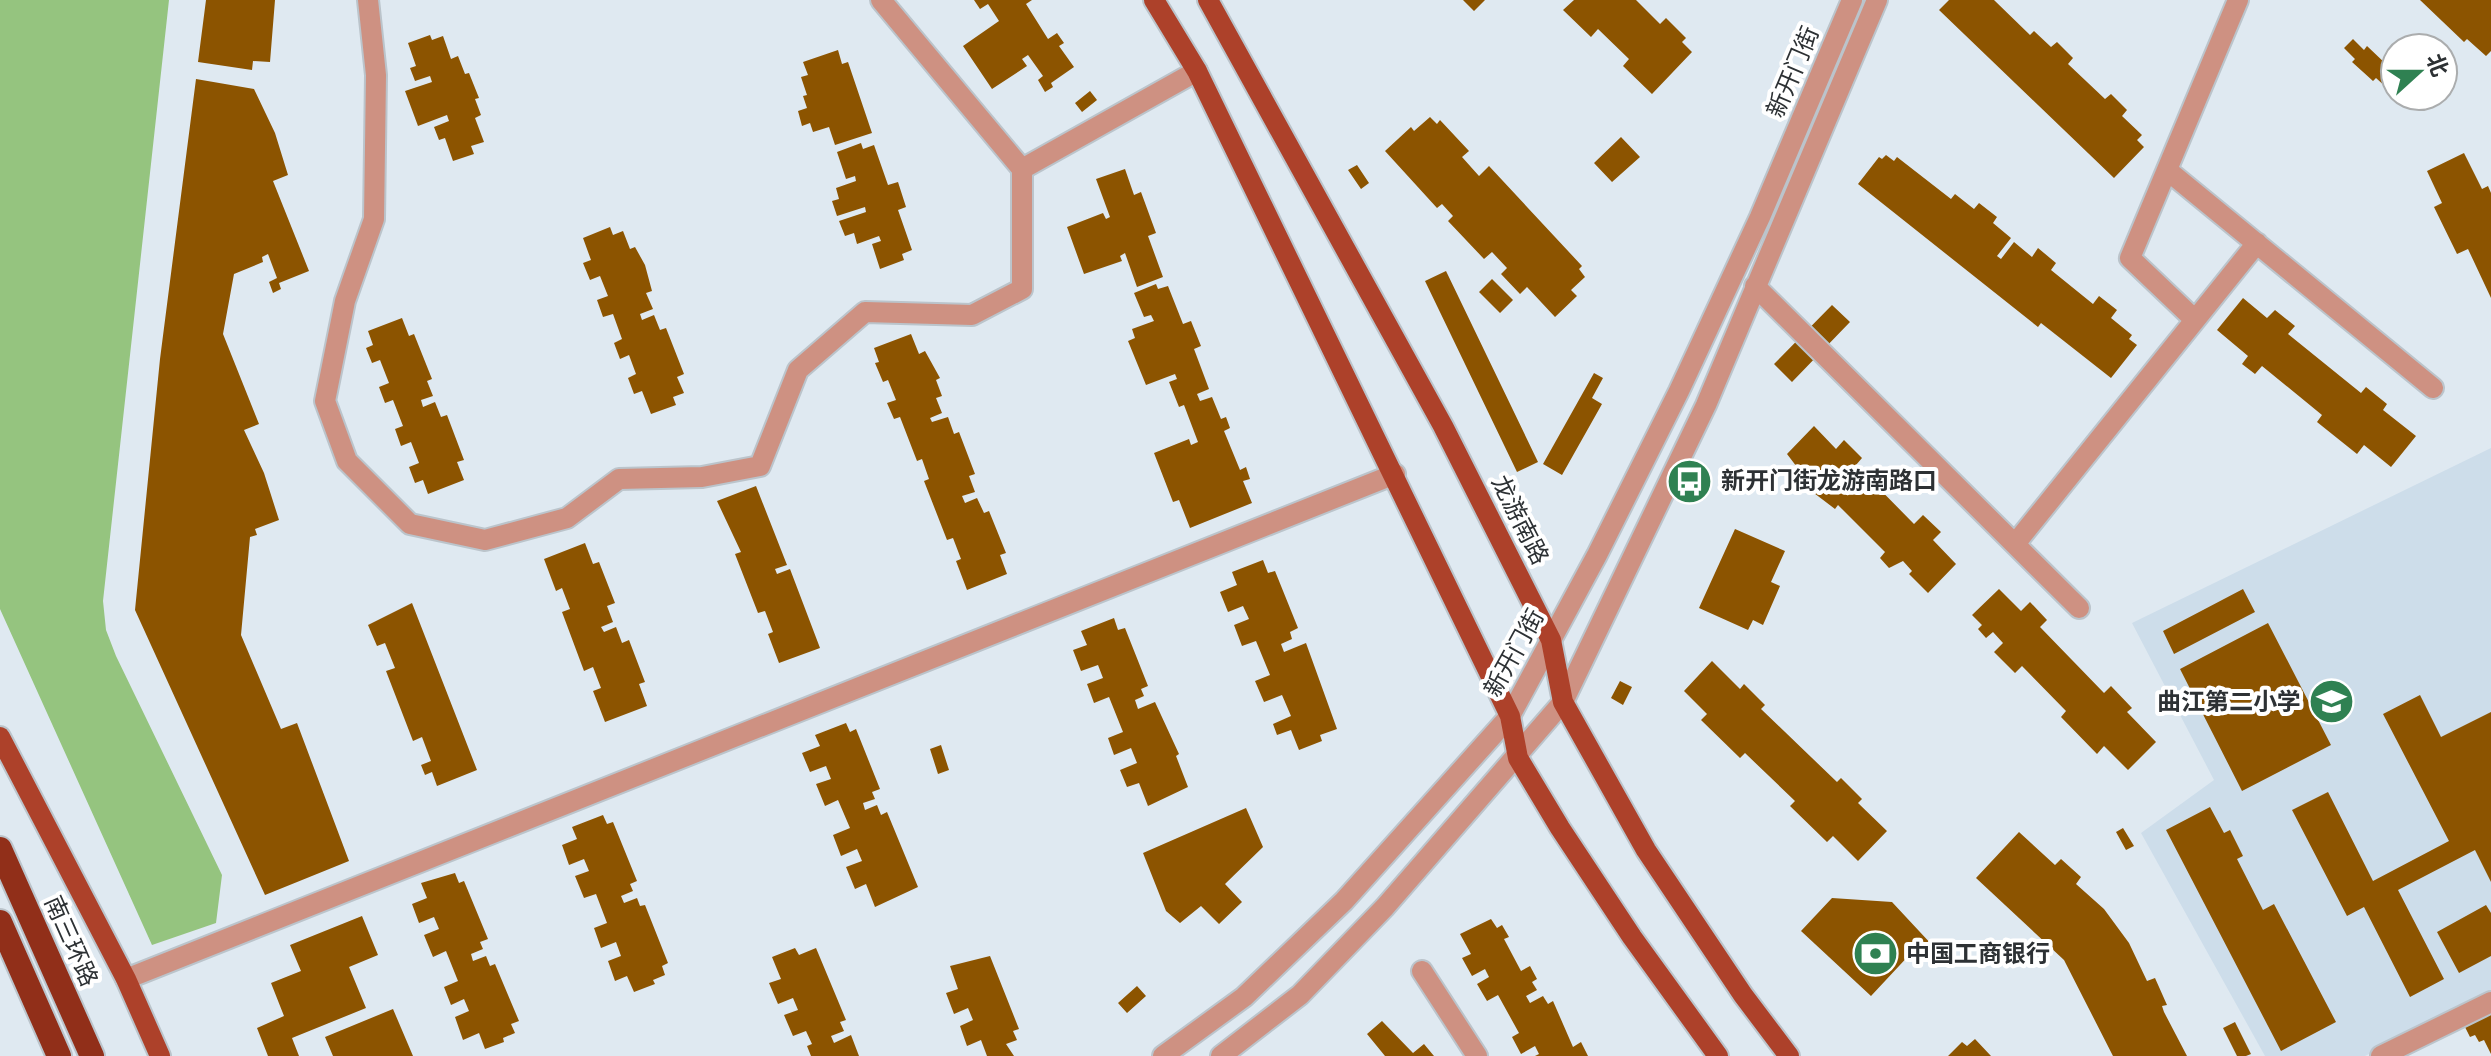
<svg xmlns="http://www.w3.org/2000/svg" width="2491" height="1056" font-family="Roboto,'Noto Sans SC',sans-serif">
<rect width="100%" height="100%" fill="#dfe9f1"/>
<!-- built -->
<path fill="#cdddea" d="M2491 448V992L2365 1056H2265L2141 833 2214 780 2132 623Z"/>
<!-- green -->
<path fill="#95c47f" d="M0 0H169L103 601 106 630 116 656 222 875 216 923 152 945 0 609Z"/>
<!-- building -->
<path fill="#8c5400" d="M206 0H275L270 62 253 61 252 70 198 62Z
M974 0H1032L1026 4 1048 39 1057 33 1064 43 1059 46 1074 67 1051 83 1053 87 1045 92 1038 80 1043 76 1028 55 1022 59 1027 66 992 89 963 46 999 21 988 4 980 9Z
M1463 0H1485L1474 11Z
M1574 0H1636L1660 24 1666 18 1686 38 1682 42 1692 52 1652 94 1623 66 1629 59 1598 29 1591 37 1563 10Z
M1949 0H1994L2030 35 2034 31 2051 47 2057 42 2073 58 2068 64 2105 99 2111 94 2127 110 2122 116 2142 135 2137 140 2144 147 2114 178 1939 10Z
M2420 0H2491V51L2486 56 2467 39 2464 42Z
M430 35 432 40 443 36 451 59 458 56 465 74 469 73 479 98 475 99 481 115 475 118 484 142 471 146 474 154 453 161 445 138 439 140 434 127 449 121 447 115 418 126 405 91 432 82 430 76 415 81 410 68 416 66 408 43Z
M2353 39 2364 50 2367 46 2387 65 2384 68 2395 79 2387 88 2376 78 2373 81 2352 62 2355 59 2344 48Z
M838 50 842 64 848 62 872 133 835 145 829 127 813 132 810 123 802 126 798 111 807 108 803 96 807 95 801 77 808 75 803 62Z
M196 79 254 89 275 133 288 175 273 181 309 271 279 283 281 289 273 293 269 282 277 278 268 254 262 257 263 262 234 274 223 334 259 424 244 430 264 473 279 520 255 529 257 535 250 537 241 635 281 729 297 723 349 861 265 895 135 610 160 359Z
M1090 91 1097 100 1082 112 1075 103Z
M1430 117 1437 124 1440 120 1469 151 1462 157 1479 176 1489 166 1582 266 1579 269 1585 277 1571 290 1577 296 1555 317 1527 287 1520 294 1501 274 1507 268 1492 252 1484 259 1448 221 1453 216 1442 204 1437 208 1385 151 1411 127 1414 131Z
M1621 137 1640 157 1612 182 1594 163Z
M861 143 863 149 874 145 888 185 898 182 906 207 898 210 912 250 902 254 904 260 880 269 872 244 881 241 879 236 857 244 854 233 845 236 839 221 866 212 865 207 837 216 832 201 839 199 836 188 856 181 855 176 846 179 837 152Z
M2464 153 2482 189 2488 186 2491 193V298L2468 249 2457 254 2434 207 2442 203 2427 171Z
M1886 155 1894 161 1897 157 1951 199 1955 194 1974 209 1979 203 1997 217 1993 223 2011 238 1997 256 2001 259 2014 242 2032 257 2038 248 2056 263 2051 270 2093 304 2099 296 2117 310 2111 318 2132 335 2129 339 2137 345 2111 378 2041 323 2038 327 1858 184 1879 157 1882 159Z
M1357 165 1369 183 1361 189 1348 170Z
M1125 169 1134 195 1141 192 1156 233 1148 236 1163 277 1137 287 1125 253 1120 256 1122 261 1084 274 1067 227 1103 213 1106 219 1110 217 1096 179Z
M610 227 613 235 623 231 630 249 635 247 645 265 652 291 646 293 653 309 640 314 642 320 654 315 660 330 666 328 684 374 677 377 684 393 673 397 676 405 651 414 642 391 634 394 628 378 636 374 629 355 620 359 614 343 622 339 613 314 603 317 597 300 608 296 600 276 590 280 583 263 591 260 583 238Z
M1446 271 1538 462 1517 472 1425 281Z
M1492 279 1513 300 1500 313 1479 292Z
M1156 284 1158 289 1168 286 1183 324 1191 321 1201 346 1194 349 1209 389 1197 394 1200 401 1212 397 1221 419 1226 417 1230 428 1224 431 1240 470 1246 467 1250 479 1243 481 1252 503 1190 528 1179 500 1173 502 1154 453 1189 439 1191 445 1198 442 1184 405 1179 407 1169 382 1177 379 1175 374 1146 385 1128 341 1135 338 1132 329 1154 321 1151 315 1144 317 1134 293Z
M2243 298 2267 318 2275 310 2295 326 2288 334 2361 393 2366 387 2387 404 2383 410 2416 436 2391 467 2364 445 2357 454 2317 422 2322 415 2262 366 2255 374 2242 364 2248 356 2217 330Z
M1832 305 1850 322 1792 382 1774 364Z
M402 318 409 336 414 334 432 379 427 381 433 396 421 400 423 407 435 402 441 417 447 415 464 460 457 462 464 480 428 494 423 480 415 483 409 467 419 463 411 442 401 446 395 429 403 426 393 400 385 403 379 387 389 383 380 360 372 363 366 348 373 345 368 331Z
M911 334 919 354 925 351 940 378 936 380 942 396 936 398 942 413 930 418 932 422 948 417 954 434 959 432 975 474 969 476 975 492 962 496 965 503 977 498 984 513 989 511 1006 553 1000 555 1007 574 967 590 956 561 961 559 953 538 947 540 924 481 929 479 922 459 917 461 900 417 894 419 887 403 896 400 888 380 883 382 875 363 879 362 874 348Z
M1594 373 1603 378 1592 398 1602 404 1562 475 1543 464Z
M1814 426 1836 449 1844 440 1862 458 1856 465 1914 524 1923 515 1941 532 1933 540 1956 564 1928 593 1909 574 1912 571 1903 561 1889 568 1880 558 1885 552 1838 505 1835 509 1810 490 1819 481 1808 469 1803 475 1787 454Z
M756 486 787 565 775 569 777 574 790 569 820 648 779 663 768 634 773 632 765 611 758 613 735 554 741 552 717 501Z
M1735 529 1785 551 1771 582 1780 586 1763 625 1753 620 1748 630 1699 608Z
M585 543 593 564 599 562 615 603 607 606 613 622 601 627 604 632 616 627 622 643 629 640 645 682 639 684 647 706 605 722 593 691 601 688 593 667 584 671 562 612 570 609 562 588 556 591 544 559Z
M1263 560 1268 573 1275 571 1298 628 1290 632 1292 639 1281 644 1284 652 1306 643 1337 729 1320 735 1322 741 1299 750 1291 730 1277 735 1273 724 1291 716 1282 695 1264 702 1255 681 1270 675 1256 641 1242 646 1234 625 1249 619 1243 606 1228 612 1220 592 1237 585 1232 572Z
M1999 589 2021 611 2030 602 2047 620 2040 627 2104 693 2111 686 2132 708 2127 712 2156 742 2128 770 2104 746 2097 754 2061 717 2066 711 2022 666 2015 673 1994 652 2003 643 1993 632 1986 638 1978 629 1982 625 1972 615Z
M2243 589 2255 612 2174 654 2163 631Z
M412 603 477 770 437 786 432 772 425 775 421 765 431 761 422 737 413 741 386 671 395 668 385 643 377 646 368 625Z
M1114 618 1118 630 1125 628 1148 686 1141 689 1144 696 1135 700 1138 709 1155 702 1179 754 1176 756 1188 787 1148 806 1139 783 1127 787 1120 770 1137 763 1131 748 1114 755 1108 738 1123 732 1109 697 1094 703 1087 684 1103 678 1098 665 1081 671 1073 650 1087 645 1081 631Z
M2268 623 2331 745 2242 791 2180 669Z
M1712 661 1740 689 1744 684 1765 705 1761 709 1837 782 1841 778 1862 799 1858 803 1887 831 1858 861 1833 836 1827 842 1790 806 1795 801 1745 753 1740 758 1701 720 1707 714 1684 691Z
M1620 681 1632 687 1623 705 1611 698Z
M2420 695 2441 737 2491 712V882L2475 850 2398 890 2444 979 2410 997 2364 907 2347 916 2292 810 2328 792 2373 881 2449 841 2383 714Z
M846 723 850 732 856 729 880 789 872 792 875 799 863 803 865 810 877 805 881 815 887 812 918 887 875 907 866 884 855 889 846 867 862 861 857 849 841 856 833 835 850 828 838 800 825 806 816 784 831 779 826 766 810 772 802 753 820 746 815 735Z
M941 745 949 770 938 774 930 749Z
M2210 807 2224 833 2230 830 2243 856 2237 859 2263 910 2274 904 2336 1022 2281 1051 2166 830Z
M1246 808 1263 847 1225 884 1242 902 1219 924 1201 906 1180 923 1166 911 1143 853Z
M603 815 607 824 613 822 637 881 630 884 633 891 621 896 624 903 637 898 640 906 645 905 668 963 662 966 665 975 653 980 655 984 634 992 627 976 615 981 608 961 621 956 616 942 601 948 594 928 607 923 596 894 584 898 575 876 589 871 584 859 569 865 562 845 577 839 572 827Z
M2123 828 2134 846 2126 850 2116 832Z
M2019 832 2055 865 2061 859 2081 877 2076 884 2104 909 2129 943 2147 981 2155 978 2167 1005 2162 1006 2164 1012 2187 1056H2113L2064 960 1976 878Z
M455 873 459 883 464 881 488 939 480 942 483 949 471 954 473 961 486 956 490 966 495 964 519 1021 511 1024 515 1033 503 1038 504 1042 485 1049 479 1033 463 1040 455 1017 469 1011 464 999 451 1005 444 987 458 981 446 951 433 957 424 935 439 929 434 917 419 923 412 904 427 898 421 883Z
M1832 898 1892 902 1933 946 1920 958 1913 951 1871 996 1801 931Z
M2486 905 2491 913V956L2459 973 2437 932Z
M362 916 378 955 349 967 366 1008 292 1038 299 1056H268L257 1028 284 1016 271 983 301 971 290 945Z
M1491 919 1497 928 1502 925 1509 937 1504 939 1521 971 1530 966 1537 979 1532 982 1537 990 1526 996 1530 1003 1543 996 1548 1004 1553 1001 1573 1047 1581 1042 1588 1056H1535L1539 1054 1535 1046 1521 1054 1512 1037 1519 1033 1498 995 1487 1001 1477 984 1489 977 1485 969 1472 976 1462 958 1471 954 1460 934Z
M795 948 799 955 816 948 846 1020 840 1022 844 1031 831 1036 834 1043 851 1035 859 1056H811L807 1046 812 1044 806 1031 793 1036 784 1015 798 1010 793 998 778 1004 769 983 781 979 772 957Z
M990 956 1019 1029 1013 1031 1017 1040 1006 1044 1014 1056H987L981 1040 967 1046 960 1026 973 1020 968 1008 954 1014 946 993 958 989 950 966Z
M1137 986 1146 996 1127 1013 1118 1003Z
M393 1009 413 1056H333L325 1037Z
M2491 1014V1054L2484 1040 2479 1042 2475 1035 2470 1037 2465 1027Z
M1382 1021 1413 1053 1424 1044 1434 1056H1385L1367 1034Z
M2235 1022 2251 1054 2246 1056H2237L2223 1028Z
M1975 1039 1991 1056H1948L1962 1042 1967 1046Z"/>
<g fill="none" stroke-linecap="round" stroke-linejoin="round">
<defs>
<path id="minor" d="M368 0 376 75 374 219 345 301 325 401 347 461 410 524 485 540 567 518 619 479 702 477 760 466 798 370 865 312 972 315 1022 289V169L881 0
M1022 169 1197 71
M2167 170 2433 388
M1755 286 2079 608
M2195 320 2130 258 2238 0
M2015 544 2257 243
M1422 971 1477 1056
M126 979 1395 474
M1163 1056 1244 997 1344 901 1510 716 1597 555 1679 391 1760 217 1852 0
M1221 1056 1300 995 1385 907 1563 702 1706 405 1877 0
M2381 1056 2491 1002"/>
<path id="major" d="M1154 0 1197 71 1510 716 1518 758 1560 828 1632 937 1718 1056
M1208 0 1443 426 1551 640 1563 702 1646 850 1743 995 1789 1056
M0 737 126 979 160 1056"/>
<path id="highway" d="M0 849 92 1056
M0 922 59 1056"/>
</defs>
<!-- minor casing -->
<use href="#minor" stroke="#bbc4cb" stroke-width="24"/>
<!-- major casing -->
<use href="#major" stroke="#bbc4cb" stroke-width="24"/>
<!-- highway casing -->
<use href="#highway" stroke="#bbc4cb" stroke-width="28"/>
<!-- minor -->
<use href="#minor" stroke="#ce9182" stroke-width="20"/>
<!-- major -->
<use href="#major" stroke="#ad412a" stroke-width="20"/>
<!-- highway -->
<use href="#highway" stroke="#912f19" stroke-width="24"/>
</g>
<!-- icons -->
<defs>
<symbol id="bus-disc" viewBox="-11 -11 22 22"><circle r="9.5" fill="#2f8152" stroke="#fff"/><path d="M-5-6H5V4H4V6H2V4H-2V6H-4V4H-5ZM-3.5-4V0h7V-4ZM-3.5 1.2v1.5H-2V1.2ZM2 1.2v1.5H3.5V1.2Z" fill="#fff"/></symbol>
<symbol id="school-disc" viewBox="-11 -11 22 22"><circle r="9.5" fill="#2f8152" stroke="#fff"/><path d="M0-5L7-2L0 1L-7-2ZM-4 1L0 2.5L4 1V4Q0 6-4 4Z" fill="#fff"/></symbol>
<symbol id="bank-disc" viewBox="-11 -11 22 22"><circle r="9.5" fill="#2f8152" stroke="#fff"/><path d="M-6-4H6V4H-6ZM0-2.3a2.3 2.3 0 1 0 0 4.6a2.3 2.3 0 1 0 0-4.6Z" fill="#fff"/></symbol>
</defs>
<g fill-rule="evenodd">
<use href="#bus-disc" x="1664" y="456" width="51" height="51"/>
<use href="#school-disc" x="2306" y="676" width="51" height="51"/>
<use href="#bank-disc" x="1850" y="928" width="51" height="51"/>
</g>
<g text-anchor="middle" stroke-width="8" stroke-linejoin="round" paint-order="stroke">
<!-- street labels -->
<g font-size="24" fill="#2d3134" stroke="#fff">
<text transform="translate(1793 72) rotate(-67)" y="8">新开门街</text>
<text transform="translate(1520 520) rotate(63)" y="8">龙游南路</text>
<text transform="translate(1514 653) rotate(-61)" y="8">新开门街</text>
<text transform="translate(71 941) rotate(66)" y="8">南三环路</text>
</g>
<!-- poi labels -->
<g font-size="24" font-weight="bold" fill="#2d3134" stroke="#fff" text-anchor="start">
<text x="1721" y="489">新开门街龙游南路口</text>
<text x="2301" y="710" text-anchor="end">曲江第二小学</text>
<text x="1906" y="962">中国工商银行</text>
</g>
</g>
<!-- north arrow -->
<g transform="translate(2419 72) rotate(69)"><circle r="38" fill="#ffffff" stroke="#abadae" stroke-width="2"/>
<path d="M0-6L14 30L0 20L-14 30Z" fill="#2f8152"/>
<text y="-12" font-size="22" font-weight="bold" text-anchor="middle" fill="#2d3134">北</text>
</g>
</svg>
